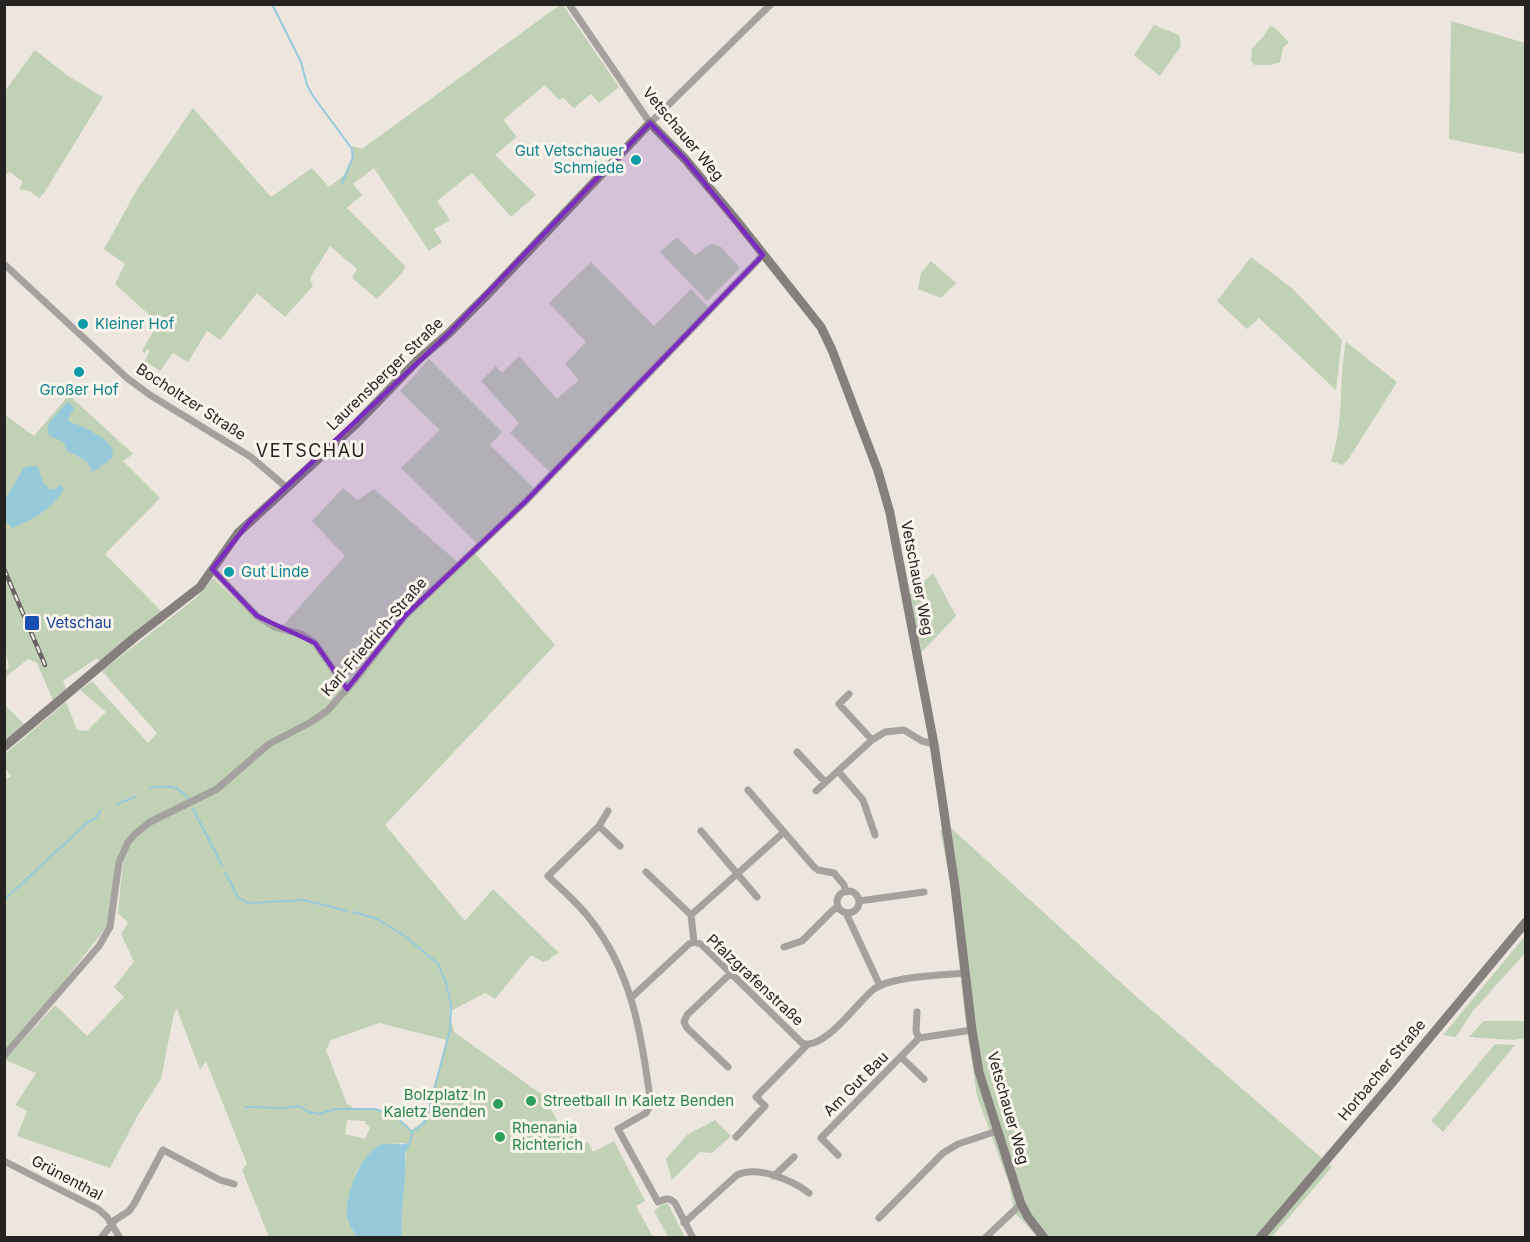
<svg xmlns="http://www.w3.org/2000/svg" width="1530" height="1242" font-family="Inter,sans-serif">
<rect width="100%" height="100%" fill="#ece6df"/>
<!-- green -->
<path fill="#c0d1b5" fill-rule="evenodd" d="M560 5H563L619 87 599 103 591 94 574 108 563 98 559 100 545 85 503 120 517 137 495 155 536 195 511 217 472 173 437 201 450 220 434 229 442 242 429 251 374 168 353 184 362 195 347 208 405 266 403 272 377 299 352 278 357 269 330 246 310 278 313 286 285 317 257 293 220 340 207 331 188 362 173 353 160 371 145 361 150 351 147 349 145 353 142 351 158 323 115 284 125 264 104 249 138 188 193 108 271 197 312 168 329 187C344 175 354 170 351 149L353 146 362 149Z
M1451 21 1525 43V154L1449 139Z
M1154 25 1179 35 1181 46 1160 76 1134 55Z
M1270 26 1275 28 1289 42 1283 48 1280 62 1270 65H1255L1251 61 1252 48 1263 37Z
M35 50 68 76 103 97 44 193 39 198 29 191 19 189 23 182 10 172 4 175 5 91Z
M677 237 695 255 711 244 721 247 740 268 707 301 660 252Z
M1251 257 1293 289 1342 340 1336 390 1259 318 1247 329 1217 301Z
M931 261 956 283 941 298 918 289 921 273Z
M591 262 654 326 691 289 709 308 550 472 510 433 519 423 481 381 496 366 502 373 519 356 557 399 579 380 565 364 586 342 549 303Z
M1346 342 1397 382 1348 460 1342 465 1331 461C1345 423 1338 381 1346 342Z
M429 359 502 432 490 445 535 489 477 544 401 468 440 430 400 391Z
M69 395 133 454 123 461 160 498 105 554 162 612 99 661 97 658 63 681 66 689 53 700 37 663 28 659 5 678V670L9 668 4 642 5 415 34 436Z
M343 488 358 500 374 489 461 565 474 552 555 645 385 825 465 921 493 889 559 953 551 957V959L543 962 531 955 495 999 485 993 449 1012 454 1032 544 1096 567 1139 575 1134 581 1145 588 1142 593 1152 614 1141 645 1201 636 1206 653 1237H402C400 1215 404 1194 405 1171 406 1161 405 1153 408 1143L389 1144 364 1161 356 1173 348 1202 347 1216 351 1228 357 1237H269L242 1170 247 1164 206 1061 200 1070 177 1009 174 1013 161 1079 138 1115 110 1168 17 1136 27 1111 15 1105 36 1073 5 1060 55 1005 87 1036 124 997 114 987 134 962 121 934 128 923 118 913 123 862 130 844 147 826 142 823 116 862 107 926 47 1003 5 1051 4 781 11 776 5 768V754L66 702 77 730 87 731 106 712 80 690 92 681 148 743 157 733 102 671 197 597 213 578 251 614 273 628 284 624 345 556 312 521ZM379 1023 447 1040 424 1121 412 1130 395 1115 374 1108 355 1109 347 1104 326 1050 331 1040ZM347 1120 366 1121 365 1123 370 1128 365 1139 345 1134Z
M933 573 956 616 921 653 910 595Z
M4 704 25 725 4 742Z
M951 828 1130 991 1332 1167 1272 1237H1037L1022 1220 1015 1214 1009 1184 977 1096 965 1018 951 886 940 830Z
M1525 936V953L1473 1011 1456 1037 1443 1035Z
M1484 1021H1525V1038L1512 1040 1469 1037Z
M1495 1044 1515 1045 1443 1132 1431 1121Z
M715 1120 731 1136 712 1153 700 1152 672 1180 666 1159 687 1135Z
M664 1203 668 1204 685 1237H668L654 1211Z"/>
<!-- water -->
<path fill="#96cadb" d="M68 401 74 408 68 420 71 423C79 423 105 438 110 445 112 447 112 451 113 454L111 459 93 472 86 461 66 450 64 443 60 440 51 437 48 433V424Z
M28 466 38 467 43 482 50 490 55 489 61 485 64 489C51 510 34 519 12 528L5 520V500L23 469Z
M408 1143 409 1147 405 1153C407 1181 400 1209 402 1237H357C353 1231 348 1224 347 1216 345 1195 360 1155 380 1145 388 1142 399 1146 408 1143Z"/>
<g fill="none" stroke-linecap="round" stroke-linejoin="round">
<!-- stream -->
<path stroke="#96cadb" stroke-width="2" d="M272 4 301 62 307 85 313 96 352 149 353 157 342 183
M151 788C165 785 180 785 188 799
M117 804 135 797
M193 809 222 865
M225 872 238 897 248 903 304 900 347 911
M4 900 88 822 95 819 101 810
M353 912 377 919 405 936 438 964 446 983 451 1005 450 1030 427 1116 423 1124 412 1132 410 1142 407 1146
M246 1107 288 1108 299 1106 309 1112 319 1114 336 1109H375L395 1116 412 1132"/>
<!-- street -->
<path stroke="#a5a19f" stroke-width="7" d="M569 4 650 123 771 4
M4 264 127 378 150 395 251 457 286 487
M212 569 257 616 275 627 301 634 315 643 347 689
M849 694 839 704 872 740
M797 752 825 782
M838 771 863 800 875 835
M748 790 814 867 818 870 834 873 844 885 846 892
M816 791 872 740 885 732 904 730 922 741 934 744
M608 811 599 826 548 876C562 890 578 903 590 919 634 975 641 1036 651 1104L646 1113 618 1129 658 1202C665 1199 669 1197 675 1203L693 1238
M599 826 620 846
M701 831 757 897
M646 872 691 915 694 942
M837 902a11 11 0 1 1 22 0a11 11 0 1 1-22 0Z
M859 901 924 892
M846 913 880 986
M691 915 784 832
M784 947 802 941 833 910 838 907
M632 997 689 944 694 942 701 944 802 1043C824 1052 858 1001 874 989 893 976 942 975 966 973
M917 1012 916 1031 919 1038
M4 1056 99 946 110 927 119 862 128 842 135 834 150 822 217 789 269 744 311 722 327 711 355 680 405 616 525 502 763 255
M901 1057 924 1079
M728 1067 687 1028 684 1022 687 1015 731 973
M736 1137 765 1106 756 1097 807 1045
M838 1155 821 1138 919 1038 972 1030
M4 1161 98 1209 107 1217 120 1238
M774 1176 794 1157
M879 1218 943 1153 958 1144 997 1131
M684 1223 737 1175C757 1165 792 1180 809 1193
M101 1238 115 1220 129 1211 134 1204 163 1150 220 1180 234 1184
M985 1238 1021 1204"/>
<!-- secondary -->
<path stroke="#857f7d" stroke-width="9" d="M4 747 134 638 200 587 238 533 355 425 418 360 448 334 488 294 650 123 685 159 737 221 821 327 832 350 878 471 890 513 934 744 955 887 972 1030 979 1072 1021 1204 1028 1217 1044 1238
M1260 1238 1391 1084 1526 922"/>
<defs>
<path id="rail" d="M4 569 45 665"/>
</defs>
<!-- rail casing -->
<use href="#rail" stroke="#686461" stroke-width="4.5"/>
<!-- rail -->
<use href="#rail" stroke="#f9f4ec" stroke-width="2" stroke-dasharray="7" stroke-linecap="butt"/>
</g>
<!-- marked area -->
<path fill="#7b2cbf" fill-opacity="0.2" stroke="#7b2cbf" stroke-width="4.5" stroke-linejoin="round" d="M650 123 685 159 763 255 525 502 405 616 347 689 315 643 257 616 212 569 250 521 448 334Z"/>
<!-- markers -->
<g fill="#0f9aa8" stroke="#f9f4ec" stroke-width="2">
<circle cx="636" cy="160" r="6"/>
<circle cx="83" cy="324" r="6"/>
<circle cx="79" cy="372" r="6"/>
<circle cx="229" cy="572" r="6"/>
</g>
<rect fill="#1a4fb4" stroke="#f9f4ec" stroke-width="2" x="24" y="615" width="16" height="16" rx="3"/>
<g fill="#2e9e5b" stroke="#f9f4ec" stroke-width="2">
<circle cx="531" cy="1101" r="6"/>
<circle cx="498" cy="1104" r="6"/>
<circle cx="500" cy="1137" r="6"/>
</g>
<g text-anchor="middle" stroke-width="6" stroke-linejoin="round" paint-order="stroke">
<!-- street labels -->
<g font-size="15" fill="#252321" stroke="#f9f4ec">
<text transform="translate(683 134) rotate(50)" y="5">Vetschauer Weg</text>
<text transform="translate(385 374) rotate(-44)" y="5">Laurensberger Straße</text>
<text transform="translate(191 402) rotate(33)" y="5">Bocholtzer Straße</text>
<text transform="translate(917 578) rotate(79)" y="5">Vetschauer Weg</text>
<text transform="translate(374 637) rotate(-49)" y="5">Karl-Friedrich-Straße</text>
<text transform="translate(755 980) rotate(43)" y="5">Pfalzgrafenstraße</text>
<text transform="translate(1382 1070) rotate(-50)" y="5">Horbacher Straße</text>
<text transform="translate(856 1084) rotate(-45)" y="5">Am Gut Bau</text>
<text transform="translate(1008 1108) rotate(74)" y="5">Vetschauer Weg</text>
<text transform="translate(67 1178) rotate(28)" y="5">Grünenthal</text>
</g>
<!-- culture labels -->
<g font-size="15" fill="#0d838f" stroke="#f9f4ec" text-anchor="start">
<text x="624" y="156" text-anchor="end">Gut Vetschauer<tspan x="624" dy="17">Schmiede</tspan></text>
<text x="95" y="329">Kleiner Hof</text>
<text x="79" y="395" text-anchor="middle">Großer Hof</text>
<text x="241" y="577">Gut Linde</text>
</g>
<!-- transit labels -->
<g font-size="15" fill="#164399" stroke="#f9f4ec" text-anchor="start">
<text x="46" y="628">Vetschau</text>
</g>
<!-- leisure labels -->
<g font-size="15" fill="#27864d" stroke="#f9f4ec" text-anchor="start">
<text x="486" y="1100" text-anchor="end">Bolzplatz In<tspan x="486" dy="17">Kaletz Benden</tspan></text>
<text x="543" y="1106">Streetball In Kaletz Benden</text>
<text x="512" y="1133">Rhenania<tspan x="512" dy="17">Richterich</tspan></text>
</g>
<!-- quarter labels -->
<g font-size="18" letter-spacing="1.5" fill="#252321" stroke="#f9f4ec">
<text x="311" y="457">VETSCHAU</text>
</g>
</g>
<!-- border -->
<rect width="1530" height="1242" fill="none" stroke="#252321" stroke-width="12"/>
</svg>
